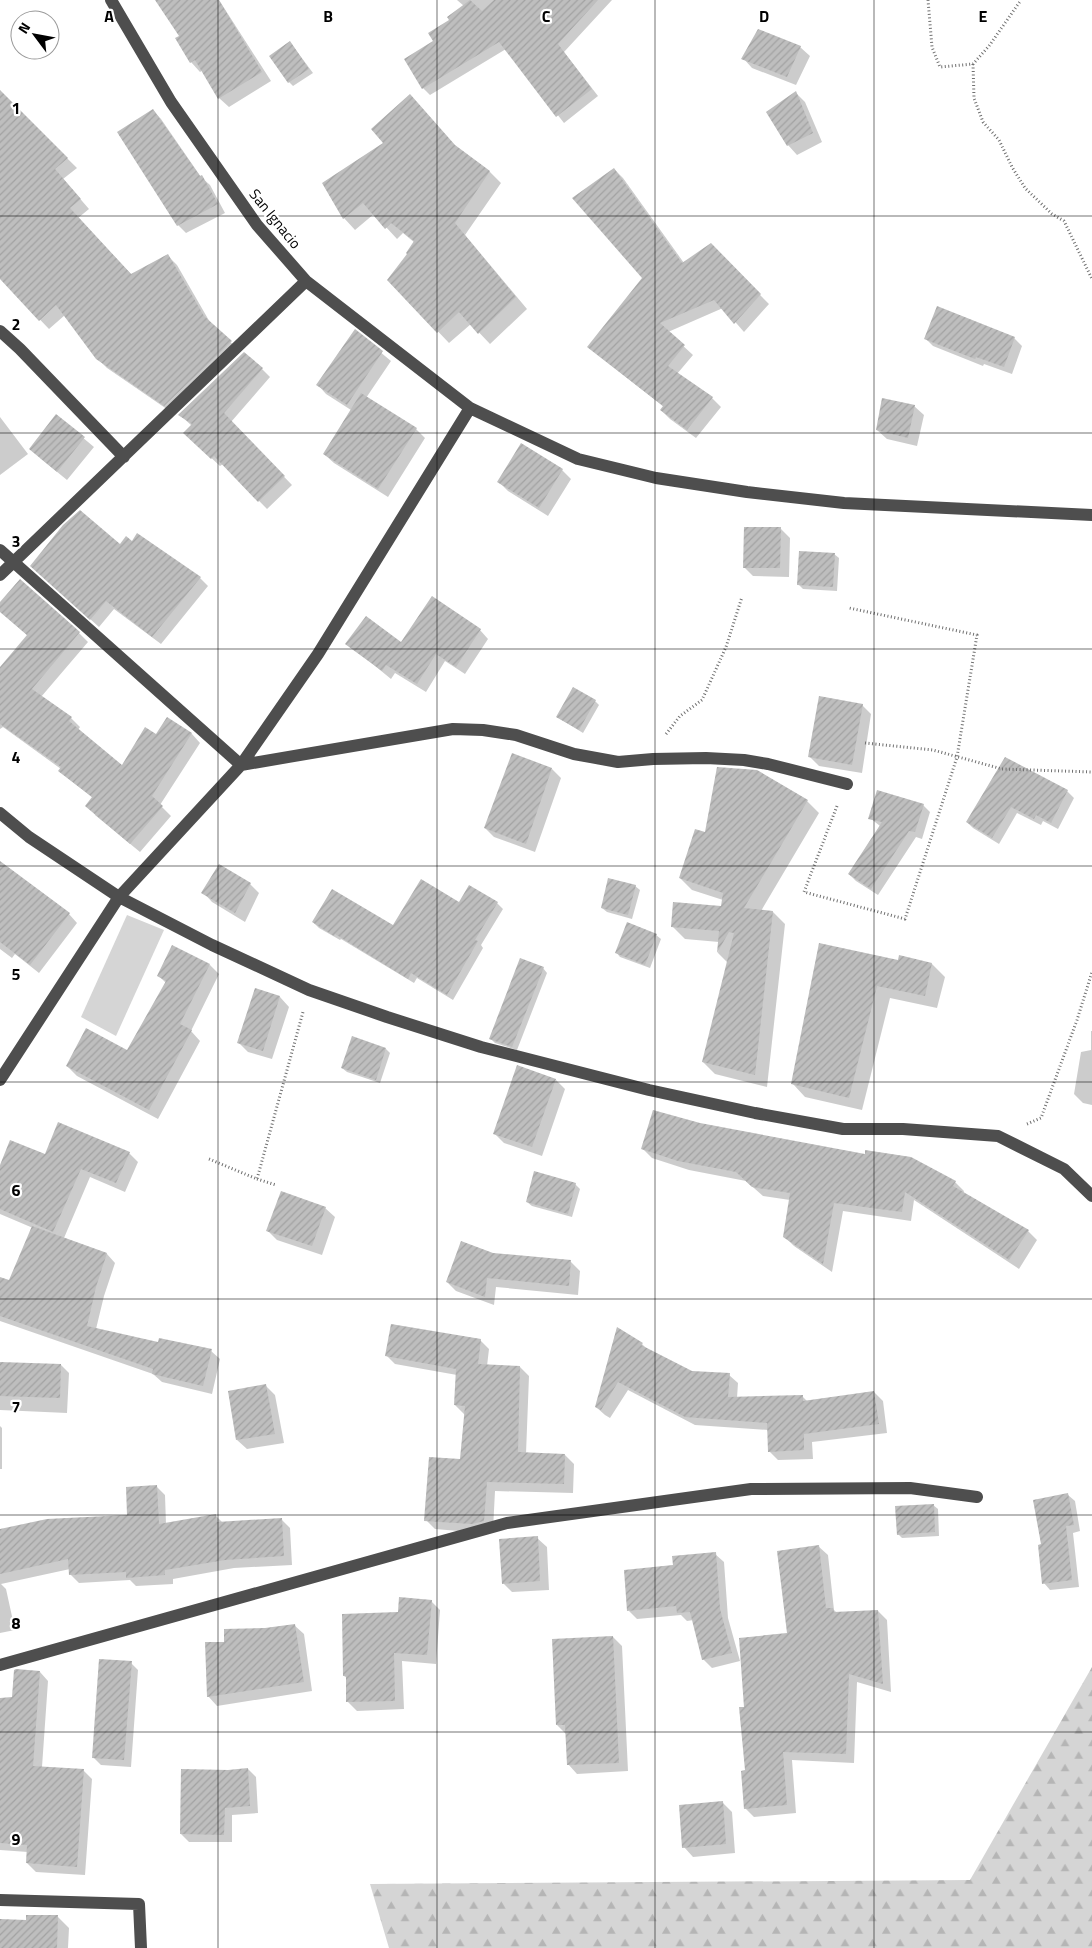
<svg xmlns="http://www.w3.org/2000/svg" width="1092" height="1948" font-family="'Titillium Web',sans-serif">
<defs>
<pattern id="forest-firs" width="22" height="20" patternUnits="userSpaceOnUse" patternTransform="scale(1.25)"><rect width="22" height="20" fill="#d5d5d5"/><path d="M5 1l3.5 6h-7zM16 11l3.5 6h-7z" fill="#b5b5b5"/></pattern>
<pattern id="building-hatch" width="6" height="6" patternUnits="userSpaceOnUse" patternTransform="scale(1.25)"><rect width="6" height="6" fill="#bebebe"/><path d="M-1 1l2-2M0 6l6-6M5 7l2-2" fill="none" stroke="#a2a2a2"/></pattern>
</defs>
<rect width="100%" height="100%" fill="#fff"/>
<!-- forest -->
<path fill="url(#forest-firs)" d="M1092 1667V1948H389L370 1884 970 1880Z"/>
<!-- pitch -->
<path fill="#d5d5d5" d="M127 915 164 930 116 1036 81 1017Z"/>
<!-- shadow -->
<path fill="#0003" d="M157 0H219L271 81 229 107 219 98 203 70 200 72 191 62 181 36Z
M457 0H612L564 52 598 96 564 123 506 49 430 95 423 88 434 41 464 6Z
M290 42 313 73 293 86 289 82Z
M800 47 810 56 796 85 752 68 743 58Z
M0 92 77 168 63 179 89 209 78 218 132 275 167 255 177 265 211 324 240 351 174 414 107 368 97 358 65 315 49 329 0 278Z
M796 93 805 102 822 142 797 155 788 145Z
M153 110 161 119 201 177 210 185 225 213 186 233 178 225Z
M458 149 490 172 501 183 465 235 527 309 490 344 471 324 449 343 389 280 409 254 415 243 403 233 397 239 374 214 355 230 344 218 323 184Z
M614 169 623 178 684 263 711 245 769 304 744 332 723 308 668 332 693 355 677 374 712 398 721 407 696 438 670 419 661 410 664 407 598 355 644 278Z
M355 331 391 361 366 398 416 429 425 438 388 497 334 463 324 454 351 410 326 394 318 385Z
M925 338H1014L1022 346 1012 374 984 364 983 366 933 346Z
M262 369 270 377 231 422 292 485 267 509 223 464 220 466 193 441 192 426 180 415Z
M914 406 924 415 917 446 887 439 877 430Z
M57 416 94 447 67 480 40 458Z
M0 417 28 454 0 475Z
M562 470 571 479 548 516 508 491 499 482Z
M781 529 790 538 789 577 753 576 744 567Z
M120 546 200 578 208 586 161 644 114 609 99 627 40 574Z
M834 554 839 558 837 591 803 589 799 585Z
M0 604 79 633 88 642 41 697 71 718 80 727 78 730 122 767 156 736 167 718 192 734 200 743 160 805 171 816 140 852 95 815 93 798 69 779 60 771 61 769 3 727 0 729V669L28 636 0 611Z
M480 630 488 639 465 674 445 661 426 692 395 673 391 679 347 643 401 644Z
M595 701 599 705 583 733 557 717Z
M862 705 871 714 862 773 819 766 810 757Z
M1005 759 1067 791 1074 798 1058 829 1043 821 1041 825 1017 813 999 844 973 828 967 822Z
M552 769 561 778 535 852 494 837 485 828Z
M807 801 819 813 761 911 773 912 785 924 767 1087 715 1074 703 1062 728 963 718 953 719 942 685 939 672 926 722 908 723 900 692 890 680 878 706 833Z
M923 805 930 812 922 839 916 837 878 895 856 881 849 874 880 826 870 818Z
M0 863 69 914 77 923 39 973 15 954 12 958 0 949Z
M250 884 259 893 245 922 212 902 203 892Z
M635 886 640 890 632 919 607 912 602 908Z
M497 903 503 909 481 945 483 948 453 1000 417 978 414 983 341 939 340 940 319 928 313 922 393 927 459 904Z
M656 935 661 939 650 968 620 957 616 952Z
M820 945 899 961 932 964 945 977 937 1008 890 998 862 1110 805 1097 793 1084Z
M210 965 219 974 191 1031 200 1041 158 1119 77 1076 67 1066 127 1052 166 983 159 976Z
M543 968 547 973 517 1050 495 1043 490 1038Z
M256 989 280 997 289 1007 272 1059 248 1052 239 1043Z
M1091 1031H1092V1105L1083 1103 1074 1094 1081 1052 1091 1050Z
M386 1049 390 1053 380 1083 347 1072 342 1068Z
M556 1080 565 1089 542 1156 504 1143 494 1133Z
M700 1125 955 1182 964 1191 963 1194 1028 1231 1037 1240 1019 1269 914 1200 911 1221 843 1211 832 1272 794 1246 784 1236 790 1200 763 1196 746 1181 689 1170 652 1158 643 1149Z
M129 1153 138 1162 125 1192 90 1177 64 1238 107 1254 115 1263 104 1296 96 1329 159 1343 211 1351 220 1359 212 1394 162 1382 153 1374 0 1321V1278L10 1281 33 1228 0 1214V1168L45 1156Z
M575 1184 580 1189 572 1217 532 1206 527 1202Z
M325 1208 335 1217 322 1255 277 1240 268 1231Z
M492 1254 571 1262 580 1271 578 1295 496 1287 494 1305 456 1291 447 1282Z
M617 1328 642 1344 649 1351 692 1372 729 1375 738 1383 737 1398 802 1396 807 1401 874 1392 883 1401 887 1433 812 1442 813 1459 778 1460 769 1451V1430L695 1425 628 1390 610 1418 605 1415 596 1407Z
M480 1340 489 1349 487 1366 520 1367 529 1376 526 1454 565 1455 574 1464 573 1493 495 1491 493 1530 482 1533 435 1529 426 1520 461 1460 465 1415 455 1405 457 1375 395 1364 386 1355Z
M0 1363 61 1365 69 1373 67 1413 0 1410Z
M266 1386 275 1395 284 1443 247 1449 237 1440Z
M0 1426 2 1428V1469H0Z
M156 1486 165 1495 166 1524 215 1515 223 1523 281 1519 290 1528 292 1565 234 1568 173 1579V1584L136 1586 130 1580 79 1583 70 1574V1569L1 1584 6 1589 15 1630 0 1633V1531L128 1516Z
M1068 1495 1075 1501 1080 1531 1073 1533 1079 1587 1050 1590 1044 1583 1043 1545Z
M933 1505 938 1509 939 1536 902 1538 898 1534Z
M537 1538 547 1547 549 1590 512 1592 503 1583Z
M818 1546 828 1555 834 1610 837 1613 878 1611 887 1620 891 1692 857 1682 854 1763 792 1760 796 1813 754 1817 745 1808 746 1708 788 1634Z
M715 1554 724 1562 728 1618 740 1661 712 1668 703 1659 694 1620 687 1621 681 1615 637 1619 629 1611 674 1566Z
M431 1601 440 1610 436 1664 402 1661 404 1709 357 1711 347 1701V1678L344 1676 399 1613Z
M294 1625 304 1634 312 1691 217 1706 208 1696 226 1644Z
M613 1637 622 1646 628 1771 577 1774 568 1764 567 1735 557 1725Z
M131 1663 138 1670 131 1767 101 1765 94 1758Z
M40 1672 48 1681 42 1767 83 1770 92 1779 85 1875 36 1872 27 1863 28 1852 0 1850V1699L13 1698Z
M248 1769 256 1777 258 1813 232 1815V1842H189L181 1834 228 1771Z
M723 1803 732 1812 735 1853 693 1857 684 1847Z
M58 1917 69 1928 68 1948H0V1920L27 1921Z"/>
<!-- building -->
<path fill="url(#building-hatch)" d="M155 0H219L262 72 218 99 195 60 190 63 175 38 179 36Z
M470 0 482 11 494 0H598L558 44 592 89 556 117 499 42 422 89 404 59 433 41 428 33 449 20 447 17Z
M758 29 801 46 787 77 741 59Z
M290 41 309 69 288 83 269 56Z
M0 90 68 158 55 169 81 199 70 208 131 274 168 254 204 316 232 341 164 406 96 359 56 305 39 321 0 279Z
M796 91 813 133 787 146 766 112Z
M410 94 455 145 490 171 455 223 516 297 478 334 459 312 437 333 387 280 407 254 406 253 414 241 391 223 385 229 363 203 343 219 322 183 383 143 371 129Z
M153 109 200 176 202 175 218 204 177 226 117 132Z
M614 168 682 263 711 243 761 294 734 324 714 300 660 323 685 345 668 366 713 397 687 430 660 410 663 406 587 347 642 278 572 198Z
M937 306 1015 337 1004 367 976 357 975 359 924 339Z
M355 329 383 351 347 405 316 385Z
M244 352 263 368 224 413 285 476 258 502 214 456 211 459 183 433 192 424 178 415Z
M361 393 417 428 378 489 323 454Z
M882 398 915 405 908 438 876 430Z
M56 414 85 437 57 472 29 449Z
M521 443 563 469 539 508 497 482Z
M80 510 120 544 126 536 132 541 137 533 201 577 152 637 106 601 90 620 30 566 63 525Z
M744 527H781L780 568H743Z
M799 551 835 553 833 587 797 585Z
M20 579 80 632 32 689 72 717 69 721 122 765 145 727 156 734 167 717 192 733 152 796 163 806 130 844 85 806 92 797 58 771 61 767 0 724V667L27 635 0 612V602Z
M432 596 481 629 456 667 436 654 417 684 386 665 382 671 345 644 366 616 401 642Z
M573 687 596 700 579 730 556 717Z
M819 696 863 704 852 765 808 757Z
M512 753 552 768 526 844 484 828Z
M1005 757 1068 790 1051 823 1036 815 1034 819 1011 807 992 838 966 822Z
M717 767 757 770 808 800 744 908 773 911 755 1075 702 1062 734 933 729 932 717 953 719 931 671 927 673 902 721 906 723 893 679 878 695 829 705 832Z
M877 790 924 804 915 832 909 831 871 889 848 874 882 822 868 819Z
M0 861 70 913 30 965 0 942Z
M219 864 251 883 235 913 201 893Z
M608 878 636 885 628 915 601 908Z
M421 879 459 902 469 885 498 902 475 940 478 941 447 995 411 973 408 979 335 934 334 936 312 922 332 889 393 925Z
M627 922 657 934 645 965 615 953Z
M819 943 898 960 899 955 932 963 925 996 877 986 849 1098 791 1084Z
M172 945 210 964 180 1024 192 1030 149 1110 66 1066 86 1028 127 1050 166 981 157 976Z
M520 958 544 967 512 1047 489 1039Z
M255 988 280 996 263 1051 237 1043Z
M352 1036 386 1048 376 1080 341 1068Z
M517 1065 556 1079 532 1147 493 1134Z
M653 1110 700 1123 865 1154V1150L911 1157 956 1181 953 1186 1029 1230 1009 1260 905 1192 902 1212 834 1203 823 1264 783 1237 790 1193 752 1187 736 1172 678 1161 641 1149Z
M58 1122 130 1152 116 1183 81 1169 53 1232 0 1209V1165L10 1140 45 1154Z
M534 1171 576 1183 568 1214 526 1202Z
M281 1191 326 1207 312 1246 266 1231Z
M32 1226 107 1253 96 1287 87 1326 158 1342 159 1338 212 1349 203 1386 152 1374 153 1369 0 1316V1277L9 1280Z
M461 1241 493 1253 571 1260 569 1286 487 1278 485 1297 446 1282Z
M391 1324 481 1339 478 1364 520 1366 518 1452 565 1454 564 1484 487 1482 484 1521 472 1524 424 1521 429 1457 460 1459 465 1406 454 1405 456 1369 385 1356Z
M617 1327 643 1343 641 1345 692 1371 730 1373 728 1397 803 1395V1401L874 1391 879 1424 804 1434V1450L768 1452 767 1423 685 1417 618 1382 601 1410 595 1407Z
M0 1362 61 1364 60 1398 0 1396Z
M266 1384 275 1434 236 1440 228 1391Z
M157 1485 159 1524 216 1514 217 1522 282 1518 284 1556 225 1560 165 1570V1575L126 1578V1572L69 1575 68 1559 0 1574V1529L47 1519 127 1515 126 1487Z
M1068 1493 1074 1525 1066 1526 1072 1580 1042 1584 1038 1545 1041 1544 1033 1500Z
M934 1504 935 1532 897 1535 895 1506Z
M538 1536 540 1581 502 1584 499 1539Z
M819 1545 826 1608H833L834 1612 878 1610 883 1684 849 1674 846 1754 783 1752 787 1805 744 1809 741 1771 745 1770 739 1707H744L739 1638 787 1633 777 1551Z
M716 1552 720 1609 732 1653 702 1660 690 1612 677 1613 676 1606 627 1611 624 1570 673 1565 672 1556Z
M399 1597 432 1600 427 1655 394 1653 395 1701 346 1702V1676H343L342 1614 398 1612Z
M295 1624 304 1682 207 1697 205 1642H224V1629L265 1628Z
M613 1636 619 1763 567 1765 565 1725H556L552 1639Z
M99 1659 132 1661 124 1760 92 1758Z
M16 1669 40 1671 33 1766 84 1769 77 1867 26 1863 27 1845 0 1843V1698L12 1697 14 1670Z
M248 1768 250 1806 225 1808 224 1835 180 1834 181 1769 228 1770Z
M723 1801 726 1844 682 1848 679 1805Z
M26 1915H58L57 1948H0V1919L26 1920Z"/>
<g fill="none" stroke-linecap="round" stroke-linejoin="round">
<!-- path -->
<path stroke="#707070" stroke-width="3" stroke-dasharray="1 2.5" stroke-linecap="butt" d="M928 0 932 47 940 67 973 64 989 46 1021 0
M973 64 974 98 983 122 999 140 1012 167 1025 188 1052 214 1064 221 1092 279
M666 734 680 716 702 700 726 647 742 597
M865 743 933 750 1002 769 1092 772
M837 806 804 892 905 919 957 757 977 635 849 608
M1027 1124 1041 1118 1077 1020 1092 972
M209 1159 257 1179 303 1012
M257 1179 276 1185"/>
<!-- minor -->
<path stroke="#4e4e4e" stroke-width="12" d="M111 0 171 102 257 225 306 281 470 408 578 459 656 478 747 492 844 503 1092 515
M0 331 20 349 124 457
M0 550 241 765
M0 575 306 281
M241 765 453 729 483 730 516 735 574 754 618 762 653 759 706 758 744 760 768 764 847 784
M0 813 29 837 119 897 212 945 309 990 387 1017 481 1047 649 1090 755 1113 843 1129H903L998 1136 1064 1169 1092 1196
M0 1080 119 897 241 765 318 654 470 408
M0 1665 507 1523 751 1489 910 1488 977 1497
M0 1900 139 1904 141 1948"/>
</g>
<!-- grid -->
<path fill="none" stroke="#000" stroke-width="1" stroke-opacity="0.55" d="M218 0V1948M437 0V1948M655 0V1948M874 0V1948M0 216H1092M0 433H1092M0 649H1092M0 866H1092M0 1082H1092M0 1299H1092M0 1515H1092M0 1732H1092"/>
<g text-anchor="middle" stroke-width="4.5" stroke-linejoin="round" paint-order="stroke">
<!-- street labels -->
<g font-size="15" fill="#000" stroke="#fff">
<text transform="translate(275 219) rotate(51)" y="5">San Ignacio</text>
</g>
</g>
<g font-size="16" text-anchor="middle" font-weight="bold" fill="#000" stroke="#fff" stroke-width="4.5" stroke-linejoin="round" paint-order="stroke">
<text x="109" y="22">A</text>
<text x="328" y="22">B</text>
<text x="546" y="22">C</text>
<text x="764" y="22">D</text>
<text x="983" y="22">E</text>
<text x="16" y="114">1</text>
<text x="16" y="330">2</text>
<text x="16" y="547">3</text>
<text x="16" y="763">4</text>
<text x="16" y="980">5</text>
<text x="16" y="1196">6</text>
<text x="16" y="1413">7</text>
<text x="16" y="1629">8</text>
<text x="16" y="1845">9</text>
</g>
<!-- north arrow -->
<g transform="translate(35 35) rotate(302)"><circle r="24" fill="#ffffff" stroke="#999999"/>
<path d="M0-4L9 19L0 12L-9 19Z" fill="#000000"/>
<text y="-8" font-size="14" font-weight="bold" text-anchor="middle" fill="#000000">N</text>
</g>
</svg>
